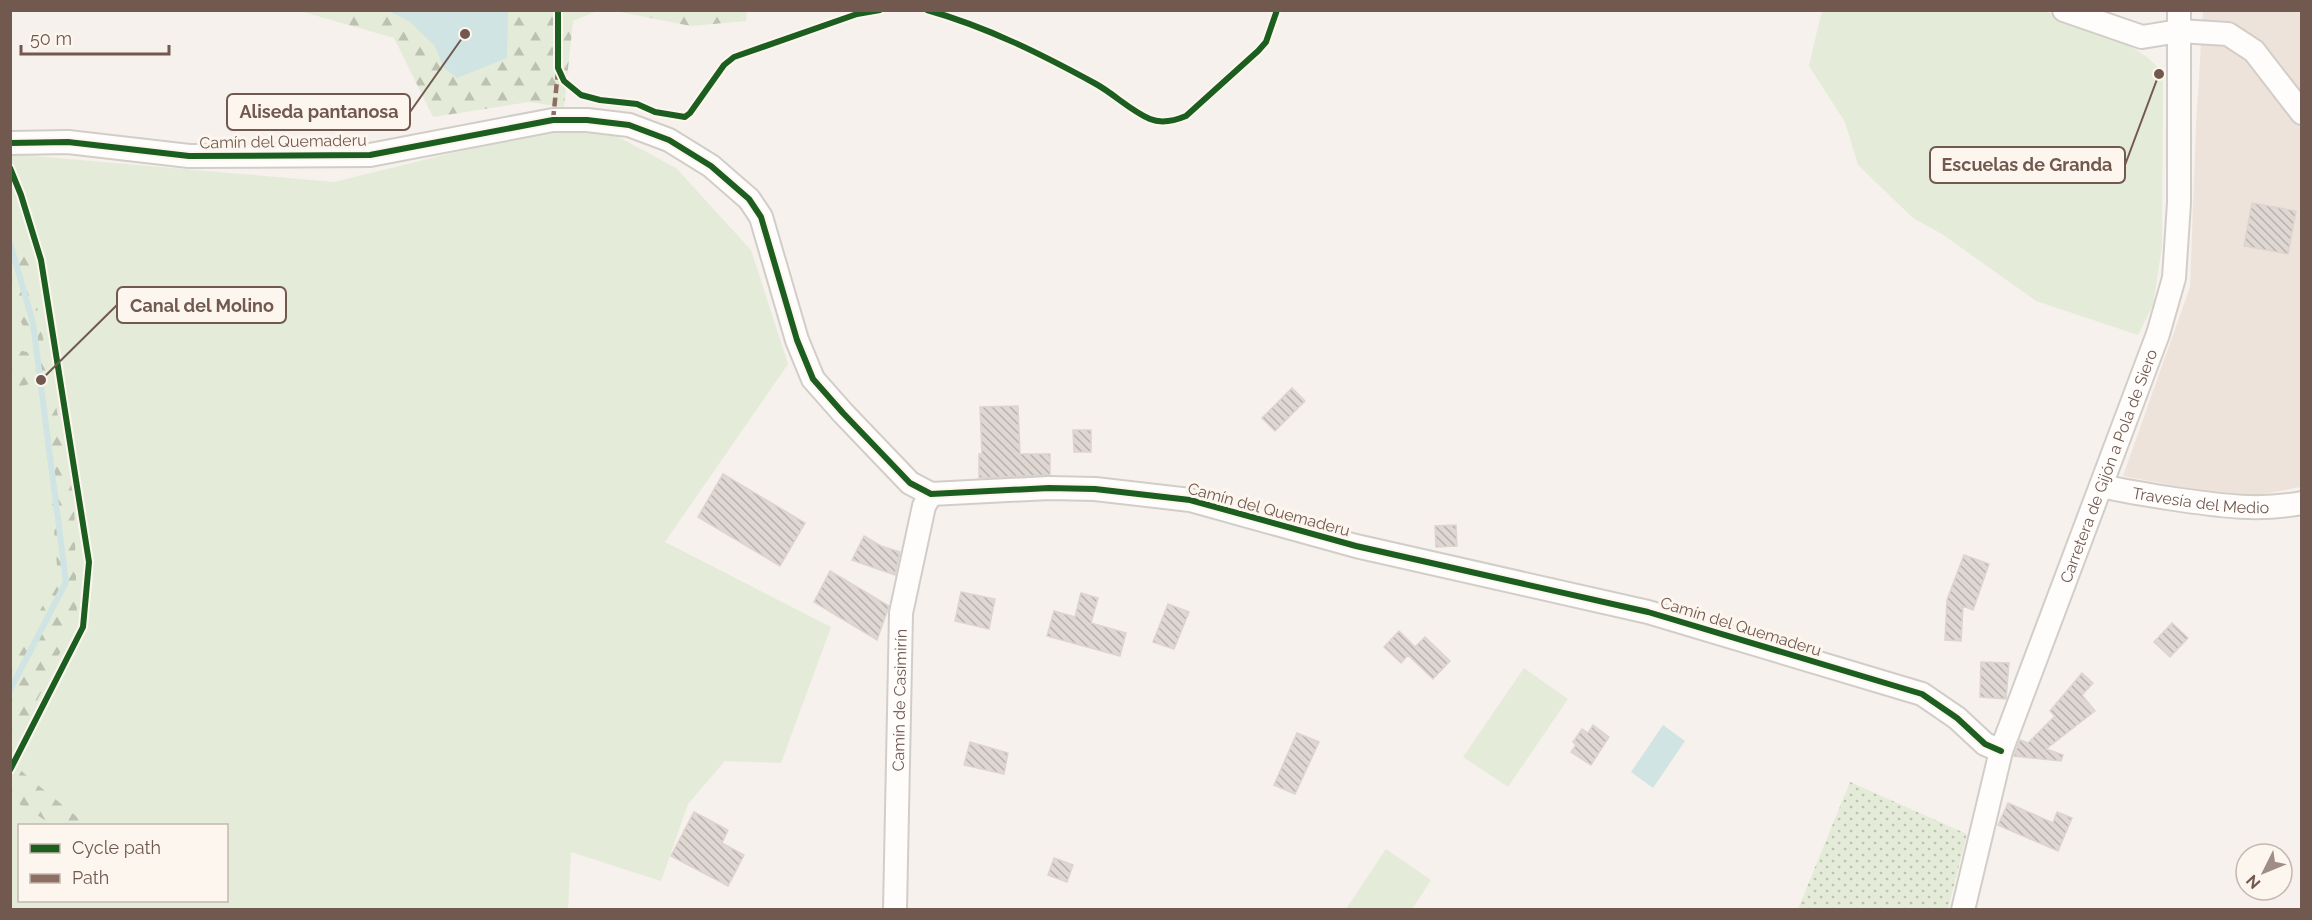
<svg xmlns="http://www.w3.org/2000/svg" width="2312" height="920" font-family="Raleway,sans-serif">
<defs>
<pattern id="forest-firs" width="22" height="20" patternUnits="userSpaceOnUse" patternTransform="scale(1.5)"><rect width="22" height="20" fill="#e4ebd8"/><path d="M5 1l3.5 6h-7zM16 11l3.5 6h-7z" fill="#bdc1b2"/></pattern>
<pattern id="garden-dots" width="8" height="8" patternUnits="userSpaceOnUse" patternTransform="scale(1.5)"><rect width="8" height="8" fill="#e4ebd8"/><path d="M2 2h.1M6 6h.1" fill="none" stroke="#bdc1b2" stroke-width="1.8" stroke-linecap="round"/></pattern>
<pattern id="building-back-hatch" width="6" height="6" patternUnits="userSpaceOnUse" patternTransform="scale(1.5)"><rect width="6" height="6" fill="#dfd7d2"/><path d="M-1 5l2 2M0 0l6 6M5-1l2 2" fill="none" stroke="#b9b1ad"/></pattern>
</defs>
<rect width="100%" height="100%" fill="#f6f1ec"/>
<!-- residential -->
<path fill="#eee3db" d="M2203 11H2301V487L2241 498 2123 476 2190 287 2196 125Z"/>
<!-- grass -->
<path fill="#e4ebd8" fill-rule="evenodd" d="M1824 10 2044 11 2115 36 2147 57 2163 72 2162 246 2153 305 2138 335 2036 301 1942 234 1913 218 1858 165 1845 122 1809 66 1821 14Z
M587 120 676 168 751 250 788 364 665 542 831 627 781 763 725 761 688 804 661 881 571 852 568 909H11V154L334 182ZM20 826H226V900H20Z
M1524 668 1568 699 1508 787 1463 757Z
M1386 849 1431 880 1412 909H1346Z"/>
<!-- forest -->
<path fill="url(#forest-firs)" d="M300 11H597L573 21 564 107 529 102 433 117 394 38Z
M615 11H747L746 21 691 26Z
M11 244H25L74 500 77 617 11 755V665L58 577 41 380 11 390V353L23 351 37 355 11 301Z
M10 760 28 777 87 825H53L11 799Z"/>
<!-- garden -->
<path fill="url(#garden-dots)" d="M1850 782 1967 834 1948 909H1798Z"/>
<!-- water -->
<path fill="#d0e4e4" d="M389 11H508L507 58 457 78 443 67 435 46 410 22Z
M1663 725 1685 741 1653 788 1631 772Z"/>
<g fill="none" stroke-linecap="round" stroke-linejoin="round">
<!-- stream -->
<path stroke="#d0e4e4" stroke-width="6" d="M10 243 33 323 66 582 10 690"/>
</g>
<!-- building -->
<path fill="url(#building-back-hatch)" stroke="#ded4cf" stroke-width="1.5" d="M2252 203 2296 211 2288 254 2244 246Z
M1292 388 1305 401 1275 431 1262 418Z
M1018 406 1020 454H1050V475L979 478V454H982L980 407Z
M1073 430H1091V452H1074Z
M723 474 805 523 780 566 698 517Z
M1456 525 1457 546 1436 547 1435 526Z
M864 536 881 546 900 552 895 575 852 560Z
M1964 555 1989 564 1973 610 1963 606 1961 641 1945 640 1947 600Z
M830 571 889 606 877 640 814 602Z
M961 592 995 599 989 629 955 621Z
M1081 593 1098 598 1091 623 1126 633 1120 656 1047 636 1054 611 1075 617Z
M1168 604 1189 612 1174 649 1153 642Z
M2172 623 2188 638 2170 657 2154 642Z
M1399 631 1415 647 1425 637 1450 661 1433 679 1408 655 1401 663 1384 647Z
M1981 662 2009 663 2006 699 1980 697Z
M2082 673 2093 683 2082 695 2095 711 2046 749 2063 755 2061 761 2014 756 2020 740 2028 743 2055 716 2050 711Z
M1593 725 1609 737 1591 765 1571 752 1576 745 1573 742 1582 729 1588 733Z
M1297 733 1319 742 1295 794 1274 785Z
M970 742 1008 753 1004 774 964 765Z
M2008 803 2053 823 2057 812 2072 818 2058 851 1998 825Z
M694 812 728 830 722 843 744 855 728 886 671 856Z
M1054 858 1073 865 1067 882 1048 875Z"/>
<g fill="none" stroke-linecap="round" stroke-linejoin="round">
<defs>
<g id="minor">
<path d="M2064 10 2142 37 2179 31 2228 34 2254 51 2302 113"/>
<path d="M10 143 68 142 189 156 370 155 553 120H587L629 125 669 140 711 166 749 199 761 217 797 340 813 379 843 413 910 483 931 494 1049 488 1095 489 1190 500 1356 546 1648 612 1922 694 1957 718 1985 744 2001 751"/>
<path id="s1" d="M2102 486C2128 492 2154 496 2181 500 2223 506 2259 511 2302 503"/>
<path id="s2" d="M895 910 901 613 924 506 931 494"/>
<path id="s3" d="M1963 910 2001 751 2158 334 2174 278 2179 203V10"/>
</g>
</defs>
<!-- minor casing -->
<use href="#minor" stroke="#d3cdc8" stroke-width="26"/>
<!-- minor -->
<use href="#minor" stroke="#fefdfc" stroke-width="22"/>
<!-- quiet -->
<path stroke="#8d6e63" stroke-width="4.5" stroke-dasharray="9 4.5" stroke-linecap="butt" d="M553 120 558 71"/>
<defs>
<path id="cycleway" d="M558 10V68L564 81 581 95 600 100 637 104 655 112 685 117 690 113 724 65 734 57 857 14 880 10
M927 10C987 27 1041 54 1096 84 1114 94 1131 111 1150 119 1162 124 1174 121 1186 116L1258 51 1266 42 1277 10
M10 143 68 142 189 156 370 155 553 120H587L629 125 669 140 711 166 749 199 761 217 797 340 813 379 843 413 910 483 931 494 1049 488 1095 489 1190 500 1356 546 1648 612 1922 694 1957 718 1985 744 2001 751
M10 168 21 195 41 260 89 562 83 627 10 770"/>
</defs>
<!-- cycleway casing -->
<use href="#cycleway" stroke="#fdf6ee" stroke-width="10"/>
<!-- cycleway -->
<use href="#cycleway" stroke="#1b5e20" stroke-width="6"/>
</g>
<g text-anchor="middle" stroke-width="6" stroke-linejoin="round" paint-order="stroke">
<!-- street labels -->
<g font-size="16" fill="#71594f" stroke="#fdf6ee">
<text transform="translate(283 141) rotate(-1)" y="6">Camín del Quemaderu</text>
<text dy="6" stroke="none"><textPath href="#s3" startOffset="468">Carretera de Gijón a Pola de Siero</textPath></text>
<text dy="6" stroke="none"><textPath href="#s1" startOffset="100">Travesía del Medio</textPath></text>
<text transform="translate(1269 509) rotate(15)" y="6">Camín del Quemaderu</text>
<text transform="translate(1741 626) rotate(17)" y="6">Camín del Quemaderu</text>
<text dy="6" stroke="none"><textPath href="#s2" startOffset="210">Camín de Casimirín</textPath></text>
</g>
</g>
<!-- callouts -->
<path fill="none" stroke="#71594f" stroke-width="2" d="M465 34L410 112M2159 74L2125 165M41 380L117 305"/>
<g fill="#71594f" stroke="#fdf6ee" stroke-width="2">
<circle cx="465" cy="34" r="6"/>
<circle cx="2159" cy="74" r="6"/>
<circle cx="41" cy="380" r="6"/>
</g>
<g fill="#fdf6ee" stroke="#71594f" stroke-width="2">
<rect x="227" y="94" width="183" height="36" rx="6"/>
<rect x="1930" y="147" width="195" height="36" rx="6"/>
<rect x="117" y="287" width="169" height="36" rx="6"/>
</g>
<g font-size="18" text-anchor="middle" font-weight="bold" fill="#71594f">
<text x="319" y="118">Aliseda pantanosa</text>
<text x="2027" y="171">Escuelas de Granda</text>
<text x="202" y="312">Canal del Molino</text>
</g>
<!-- border -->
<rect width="2312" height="920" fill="none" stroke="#71594f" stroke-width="24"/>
<!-- legend -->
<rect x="18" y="824" width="210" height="78" fill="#fdf6ee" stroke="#c5b7ae" stroke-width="1.5"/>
<rect x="30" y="844" width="30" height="9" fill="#1b5e20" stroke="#c5b7ae" stroke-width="1.5"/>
<text x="72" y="854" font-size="18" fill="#71594f">Cycle path</text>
<rect x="30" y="874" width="30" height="9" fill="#8d6e63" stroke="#c5b7ae" stroke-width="1.5"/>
<text x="72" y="884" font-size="18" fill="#71594f">Path</text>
<!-- north arrow -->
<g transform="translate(2264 872) rotate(227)"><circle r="28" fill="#fdf6ee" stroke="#c5b7ae" stroke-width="1.5"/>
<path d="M0-4.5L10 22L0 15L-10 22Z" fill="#a08e86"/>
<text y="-9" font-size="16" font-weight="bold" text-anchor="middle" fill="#71594f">N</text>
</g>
<!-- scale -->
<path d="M21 45v9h148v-9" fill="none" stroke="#71594f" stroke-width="3"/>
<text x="30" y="45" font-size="18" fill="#71594f" stroke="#fdf6ee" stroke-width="4.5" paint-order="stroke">50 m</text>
</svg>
